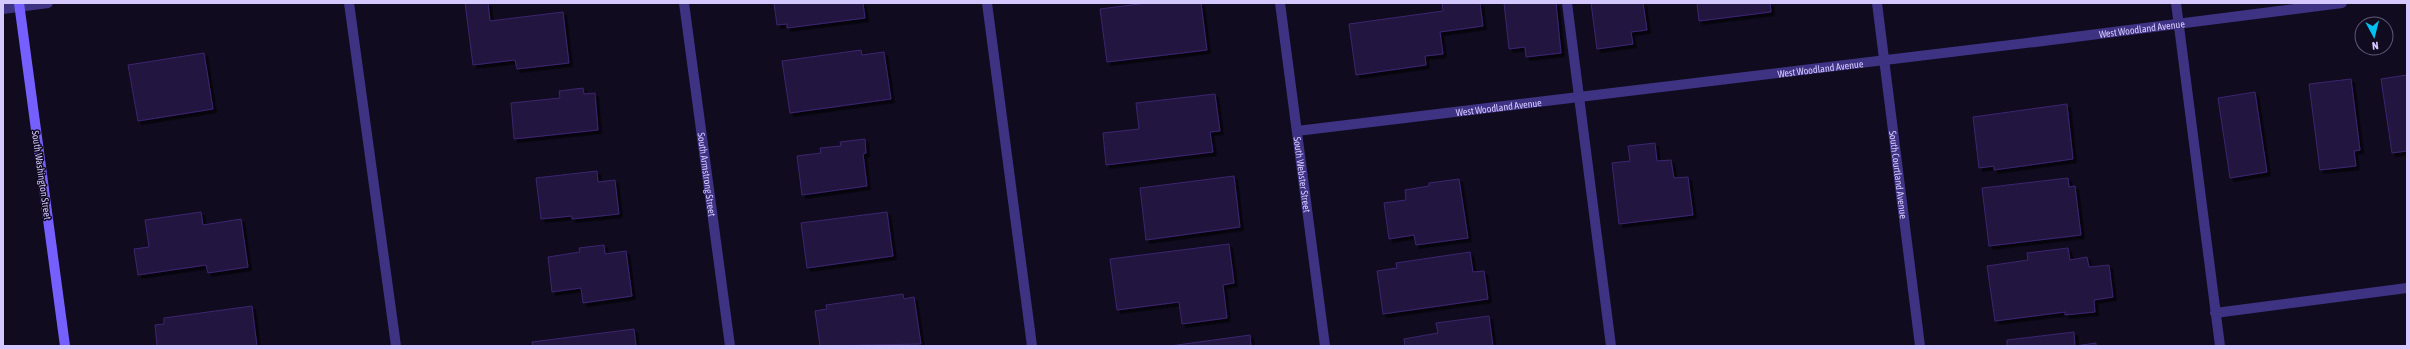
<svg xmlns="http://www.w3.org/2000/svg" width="2410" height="349" font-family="'Asap Condensed',sans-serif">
<defs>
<filter id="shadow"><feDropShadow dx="3.5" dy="3.5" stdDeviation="0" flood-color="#0009"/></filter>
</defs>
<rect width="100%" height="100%" fill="#100b1f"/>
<!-- building -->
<path fill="#231541" stroke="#3c256f" filter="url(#shadow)" d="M465 3H488L490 21 563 12 569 63 517 69 515 60 473 65Z
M774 3H863L865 18 787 28V24L777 25Z
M1147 3H1201L1207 50 1107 62 1100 9Z
M1442 3H1480L1483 26 1440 32 1443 54 1425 56 1426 65 1356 75 1349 24 1443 11Z
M1504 3H1556L1561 53 1526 57 1525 47 1509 49Z
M1591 3H1643L1647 30 1631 32 1633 44 1597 49Z
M1697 3H1770L1771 12 1699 21Z
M861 50 862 55 884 52 891 99 790 113 782 61Z
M204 53 213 109 138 121 128 65Z
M2407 75V151L2392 153 2381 79Z
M2351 79 2360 150 2354 151 2356 166 2320 170 2309 84Z
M583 88 584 94 595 93 598 130 514 139 511 103 560 98 559 91Z
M2255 92 2267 172 2230 178 2218 98Z
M1215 94 1220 131 1210 132 1213 152 1106 165 1103 133 1139 129 1136 103Z
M2067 104 2073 159 1994 170V166L1979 168 1973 117Z
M865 139 866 153 863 154 867 186 802 195 797 156 821 153 820 148 841 146 840 142Z
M1655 143 1657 161 1671 160 1674 178 1688 177 1693 215 1619 224 1612 163 1630 161 1628 146Z
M597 171 598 182 615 180 619 214 572 219V216L541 219 536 178Z
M1234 176 1240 227 1146 240 1140 188Z
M2068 178 2069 187 2075 186 2081 235 1989 246 1982 188Z
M1459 179 1468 238 1416 245 1414 235 1389 239 1384 203 1406 200 1405 190 1429 186V183Z
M201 212 203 225 241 219 248 267 208 273 206 265 138 275 134 249 149 247 145 220Z
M887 212 893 256 807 268 801 223Z
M1229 244 1234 283 1223 285 1227 318 1182 324 1179 302 1117 310 1110 259Z
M604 245 605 254 626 251 632 296 583 303 581 288 552 292 548 257 580 252 579 248Z
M2068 248 2070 260 2087 257 2089 267 2109 265 2113 297 2094 300 2095 312 2065 315V312L1995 321 1987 266 2028 260 2027 253Z
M1470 252 1473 272 1484 271 1488 299 1383 314 1377 271 1397 268 1396 263Z
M903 294 904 299 914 297 921 344 820 346 815 311 827 309 826 305Z
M252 306 257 346H157L155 325 164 324V318Z
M1489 316 1493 346H1405L1404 339 1438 333 1436 323Z
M634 329 636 346H533L532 342Z
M2074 332 2075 346 2096 343V346H2007V340Z
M1250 335 1251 346H1170Z"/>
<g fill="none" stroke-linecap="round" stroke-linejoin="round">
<!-- service -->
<path stroke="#3e3282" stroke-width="10" d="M349 3 396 346
M987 3 1032 346
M1567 3 1611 346
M2176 3 2220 346
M2215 313 2407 288"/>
<!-- minor -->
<g stroke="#3e3282" stroke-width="10">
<path id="s1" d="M684 3 730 346"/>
<path id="s2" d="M1280 3 1325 346"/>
<path id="s3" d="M1877 3 1920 346"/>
<path d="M3 9 48 3"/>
<path id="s4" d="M1297 131C1646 90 1994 48 2342 3"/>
</g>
<!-- secondary -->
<path stroke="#755fff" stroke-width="10" d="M19 3 65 346"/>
</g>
<g text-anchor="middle" stroke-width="3" stroke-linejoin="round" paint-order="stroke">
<!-- street labels -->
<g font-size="10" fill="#d5c8ff" stroke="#100b1f">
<text dy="4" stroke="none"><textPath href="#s4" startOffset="851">West Woodland Avenue</textPath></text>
<text dy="4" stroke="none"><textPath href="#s4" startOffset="527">West Woodland Avenue</textPath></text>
<text dy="4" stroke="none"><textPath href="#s4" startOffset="203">West Woodland Avenue</textPath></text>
<text dy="4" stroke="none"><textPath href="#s1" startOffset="173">South Armstrong Street</textPath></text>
<text dy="4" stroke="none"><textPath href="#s2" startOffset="173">South Webster Street</textPath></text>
<text dy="4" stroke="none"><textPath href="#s3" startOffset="173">South Courtland Avenue</textPath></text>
<text transform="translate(42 175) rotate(82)" y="4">South Washington Street</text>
</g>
</g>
<!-- border -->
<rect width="2410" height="349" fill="none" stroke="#d5c8ff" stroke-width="8"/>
<!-- north arrow -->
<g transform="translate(2374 36) rotate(173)"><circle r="19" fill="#100b1f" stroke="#5f5779"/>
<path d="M0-3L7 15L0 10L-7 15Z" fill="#00c0f3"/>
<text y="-6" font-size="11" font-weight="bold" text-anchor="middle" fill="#d5c8ff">N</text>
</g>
</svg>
